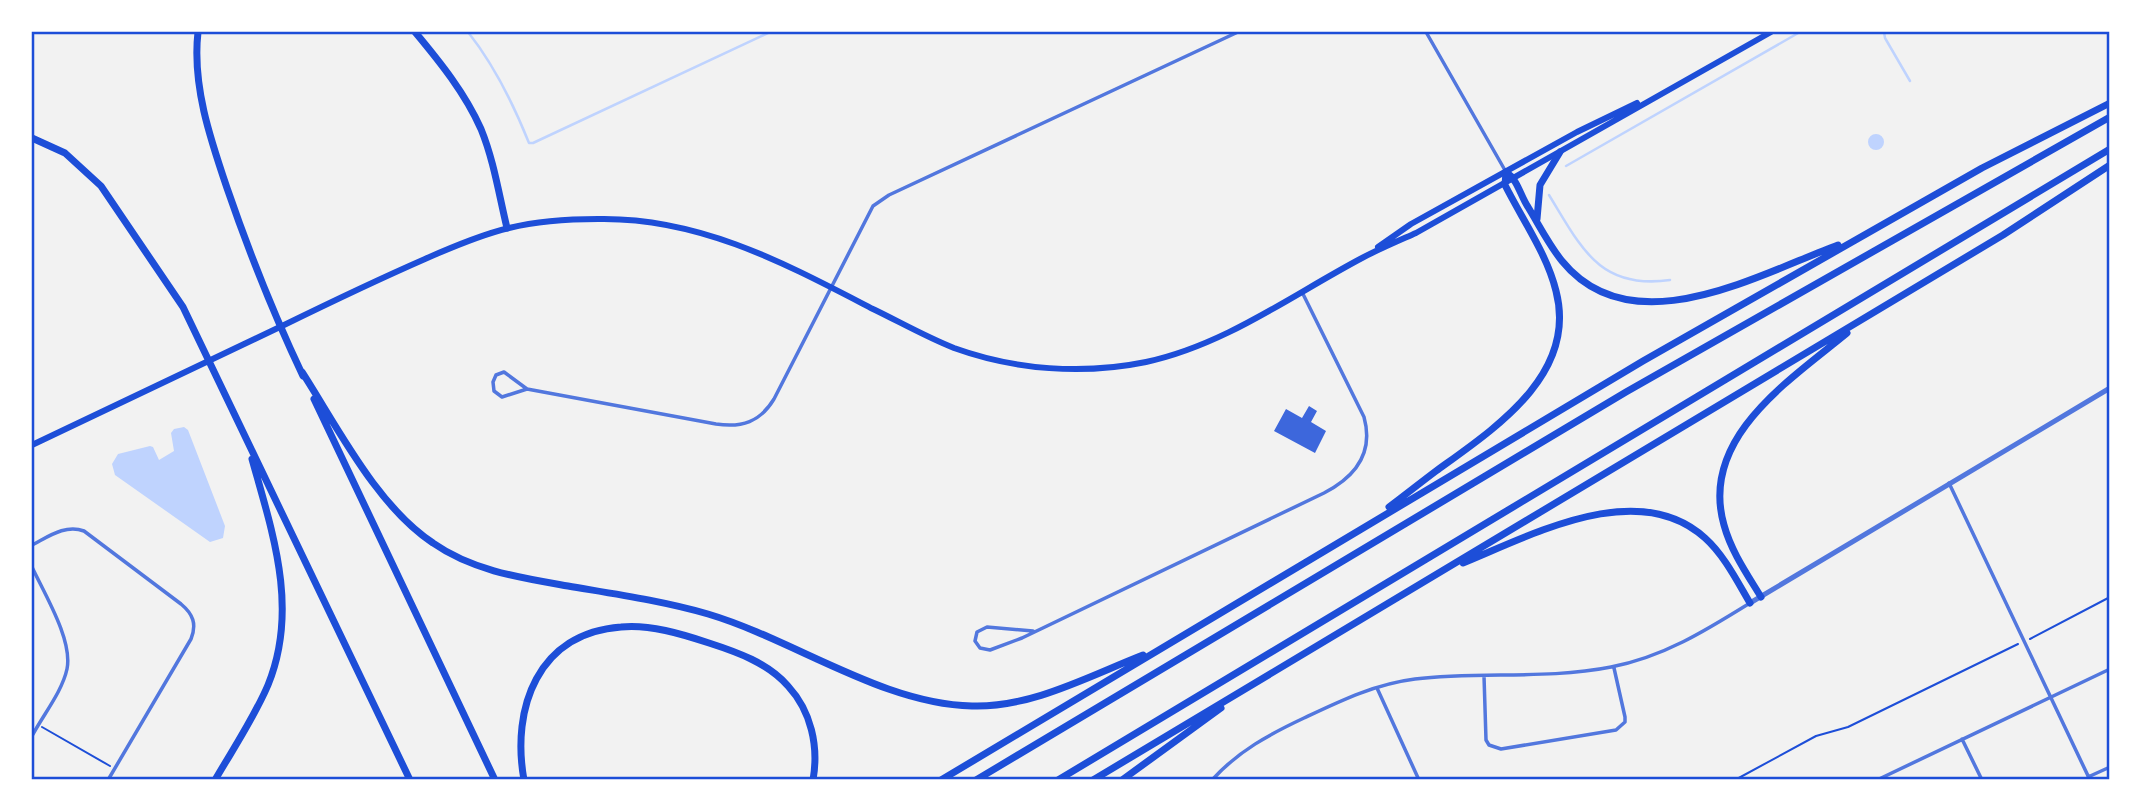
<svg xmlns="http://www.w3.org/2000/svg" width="2141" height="811" font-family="'Noto Serif',serif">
<rect width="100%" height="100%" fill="#f2f2f2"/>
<!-- water -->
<path fill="#bfd3fe" d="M1868 142a8 8 0 1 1 16 0a8 8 0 1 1-16 0Z
M184 427 188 430 225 526 223 538 210 542 115 475 112 464 118 454 150 446 153 447 159 460 174 451 171 433 174 429Z"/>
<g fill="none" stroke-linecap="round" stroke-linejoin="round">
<!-- stream -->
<path stroke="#bfd3fe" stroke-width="2.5" d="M468 32C495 66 513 103 529 143H533L770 32
M1884 32 1885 38 1910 81
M1566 166 1800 32
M1549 195C1581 247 1599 290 1670 280"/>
</g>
<!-- building -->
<path fill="#3d67dc" d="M1309 406 1317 411 1311 422 1326 431 1315 453 1274 431 1286 409 1302 418Z"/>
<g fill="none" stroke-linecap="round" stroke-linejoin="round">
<!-- path -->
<path stroke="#1d4ed8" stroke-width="2" d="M2030 639 2110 597
M42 727 110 766
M1735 780 1816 736 1848 727 2018 644"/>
<!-- minor -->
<path stroke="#5277de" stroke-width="3.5" d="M1426 32 1506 172
M527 389 502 397 494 391 493 382 496 375 504 372 527 389 716 424C742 428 760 422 774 399L873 206 889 195 1238 32
M1949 483 2090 780
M32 545C48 537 65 524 84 531L181 604C193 614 197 624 191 639L108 780
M32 567C44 593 73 640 67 669 62 692 43 715 32 736
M1033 631 987 627 977 632 975 641 980 648 990 650 1022 638 1324 493C1355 477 1374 453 1364 417L1302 292
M1484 676 1486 740 1489 745 1501 749 1616 730 1625 722V717L1614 668
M1377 688 1419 780
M1962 739 1982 780
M2088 777 2110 767
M1212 780C1238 751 1270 734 1304 718 1340 701 1375 684 1415 679 1480 671 1546 680 1611 667 1663 657 1705 631 1750 603
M1877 780 2110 669"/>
<!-- tertiary -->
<path stroke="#5277de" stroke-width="5" d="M1750 603 2110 388"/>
<!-- primary -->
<path stroke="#1d4ed8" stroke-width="6" d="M1378 247 1411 224 1577 132 1637 103
M32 445C115 405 199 366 282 326 329 303 377 280 425 259 452 247 480 235 509 228 538 221 569 219 598 219 700 217 786 264 873 309 900 322 926 337 954 348 1015 370 1083 375 1146 362 1225 345 1292 295 1362 258 1379 249 1398 241 1416 233L1771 32"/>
<!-- motorway -->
<path stroke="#1d4ed8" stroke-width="7" d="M198 32C192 85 210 138 227 188 249 252 274 315 303 376
M415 32C440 62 465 93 481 129 494 161 499 195 507 228
M32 138 65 153 101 186 183 307 410 780
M1506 172C1518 180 1520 195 1528 207 1539 225 1549 245 1562 261 1632 347 1757 275 1838 245
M1537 219 1540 185 1560 152
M302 372C338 428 377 506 433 543 473 571 522 578 568 586 615 594 663 601 708 614 795 640 882 704 972 706 1031 708 1089 676 1143 655
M314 399 495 780
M1389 507C1405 495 1420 483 1436 471 1494 429 1578 375 1556 291 1547 254 1522 219 1505 185L1506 172
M1463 563C1532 535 1638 477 1705 538 1724 555 1737 581 1750 603
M1761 597C1747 574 1731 551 1724 525 1699 438 1790 380 1847 333
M215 780C233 749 254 718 268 685 299 609 273 534 252 459
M524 780C511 708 538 633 621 627 649 624 682 634 709 643 737 652 768 663 788 686 811 711 819 746 813 780
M941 780 1643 361 1982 168 2110 103
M976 780 1626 392 2110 117
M1058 780 2110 149
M1093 780 2003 235 2110 165
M1122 780 1221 708"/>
</g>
<!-- border -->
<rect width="2141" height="811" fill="none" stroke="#ffffff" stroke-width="66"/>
<rect x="33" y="33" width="2075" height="745" fill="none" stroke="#1d4ed8" stroke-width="2.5"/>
</svg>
